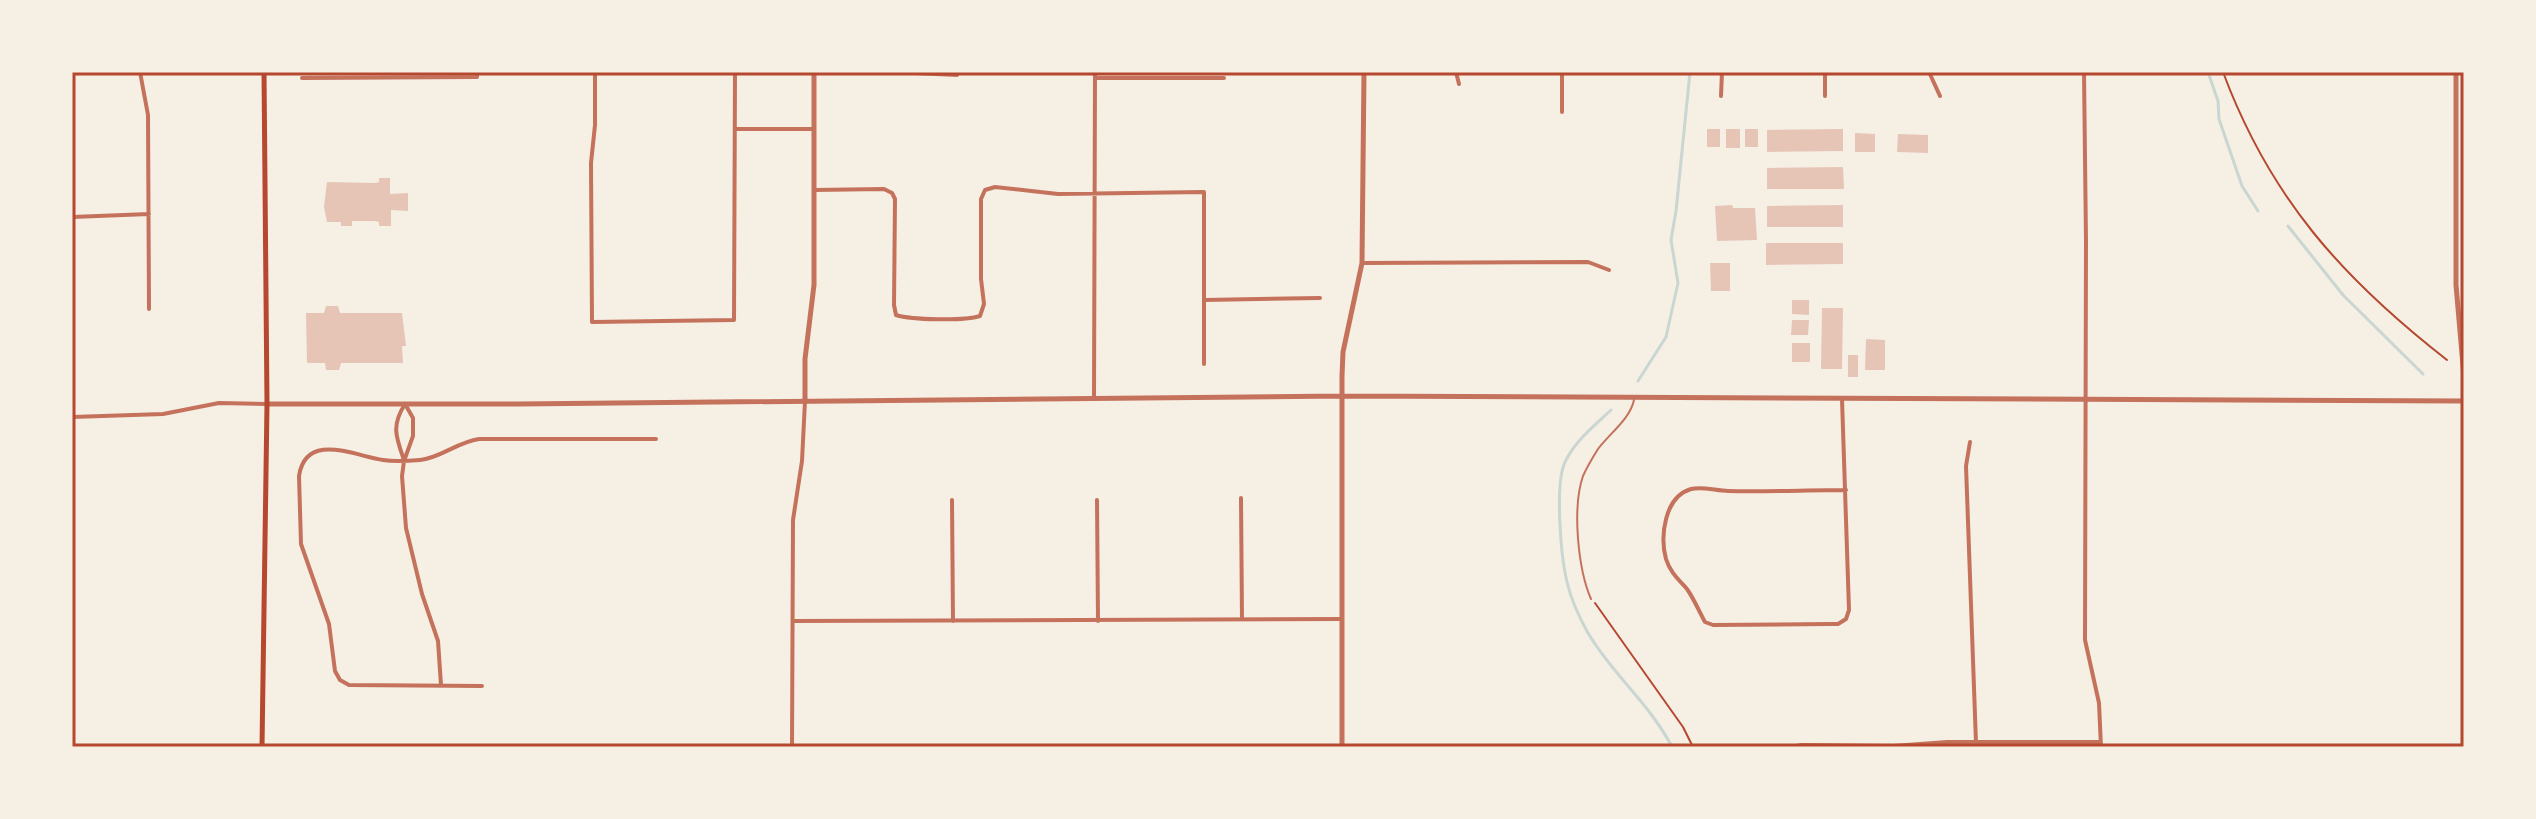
<svg xmlns="http://www.w3.org/2000/svg" width="2536" height="819" font-family="'Varela Round',sans-serif">
<rect width="100%" height="100%" fill="#f6efe4"/>
<g fill="none" stroke-linecap="round" stroke-linejoin="round">
<!-- stream -->
<path stroke="#c9d6d2" stroke-width="3" d="M2208 72 2218 101 2219 119 2242 186 2258 211
M2288 226 2343 295 2423 374
M1638 381 1666 337 1678 283 1671 240 1676 211 1690 72
M1611 410C1595 425 1577 439 1566 460 1554 481 1561 557 1567 582 1571 599 1579 617 1588 633 1612 674 1650 704 1672 747"/>
</g>
<!-- building -->
<path fill="#e6c5b7" d="M1707 129H1720V147H1707Z
M1726 129H1740V148H1726Z
M1745 129H1758V147H1745Z
M1843 129V151L1767 152V130Z
M1855 133 1875 134V152H1855Z
M1898 134 1928 135V153L1897 152Z
M1843 167 1844 189H1767V168Z
M379 178H390V194L408 193V211L391 210V226H379V222L375 221H352V226H341V222H327L324 207 327 182 375 183 379 182Z
M1732 205 1733 208H1755L1757 240 1717 241 1715 206Z
M1843 205V227H1767V206Z
M1766 243H1843V264L1766 265Z
M1710 263H1730V291H1711Z
M1792 300H1809V315L1792 314Z
M326 306H338L340 313H402L406 346H402L403 363H341L339 370H326L325 363H307L306 313H324Z
M1822 308H1843L1842 369H1821Z
M1792 320H1809L1808 335H1791Z
M1866 339 1885 340V370H1865Z
M1792 343H1810V362H1792Z
M1848 355H1858V377H1848Z"/>
<g fill="none" stroke-linecap="round" stroke-linejoin="round">
<!-- path -->
<path stroke="#b5482f" stroke-width="2" d="M2223 72C2270 198 2342 278 2447 360
M1595 603 1683 727 1693 747"/>
<!-- service -->
<path stroke="#c5725c" stroke-width="2" d="M1591 599C1578 569 1572 508 1583 476 1587 467 1593 457 1598 449 1610 433 1630 419 1634 400"/>
<!-- minor -->
<path stroke="#c5725c" stroke-width="4" d="M140 72 148 115 149 309
M595 72V125L591 163 592 322 734 320 735 72
M894 72 957 75V72
M1456 72 1459 84
M1562 72V112
M1825 72V96
M1929 72 1940 96
M2035 72 2036 73
M2084 72 2086 242 2085 640 2099 703 2101 747
M2084 73 2135 72
M302 78 477 77V72
M1095 78H1224
M1721 96 1722 72
M735 129H813
M814 190 884 189 892 193 895 199 894 305 896 315C912 320 964 321 980 316L984 304 981 279V199L985 190 995 187 1058 194 1204 192V364
M72 217 149 214
M1362 263 1588 262 1609 270
M1204 300 1320 298
M1094 399 1095 72
M1842 399 1849 610 1846 619 1838 624H1829L1713 625 1705 622C1699 611 1694 599 1687 589 1678 579 1670 572 1666 559 1660 537 1664 497 1691 489 1702 486 1717 491 1728 491 1767 492 1807 490 1846 490
M72 417 163 414 219 403 267 404
M1970 442 1966 466 1976 743
M404 460C396 437 391 426 405 404L413 418V436L404 461 402 476 406 528 422 594 438 641 441 685
M1241 498 1242 619
M952 500 953 621
M1097 500 1098 621
M793 621 1342 619
M482 686 349 685 340 680 335 671 329 624 301 544 299 476C306 431 355 456 383 460 394 462 409 461 420 460 441 458 457 442 479 439H656
M792 747 793 520 802 461 805 401
M1789 747 1802 745 1893 746 1947 742H2101"/>
<!-- tertiary -->
<path stroke="#c5725c" stroke-width="5" d="M2456 72V285L2464 377
M2464 380V391
M805 401V359L814 285V72
M267 404H518L1342 396 2464 401
M2464 517V554
M1342 747V376L1343 352 1362 263 1364 72"/>
<!-- secondary -->
<path stroke="#b5482f" stroke-width="5" d="M262 747 267 404 264 72"/>
</g>
<!-- border -->
<rect width="2536" height="819" fill="none" stroke="#f6efe4" stroke-width="148"/>
<rect x="74" y="74" width="2388" height="671" fill="none" stroke="#b5482f" stroke-width="3"/>
</svg>
